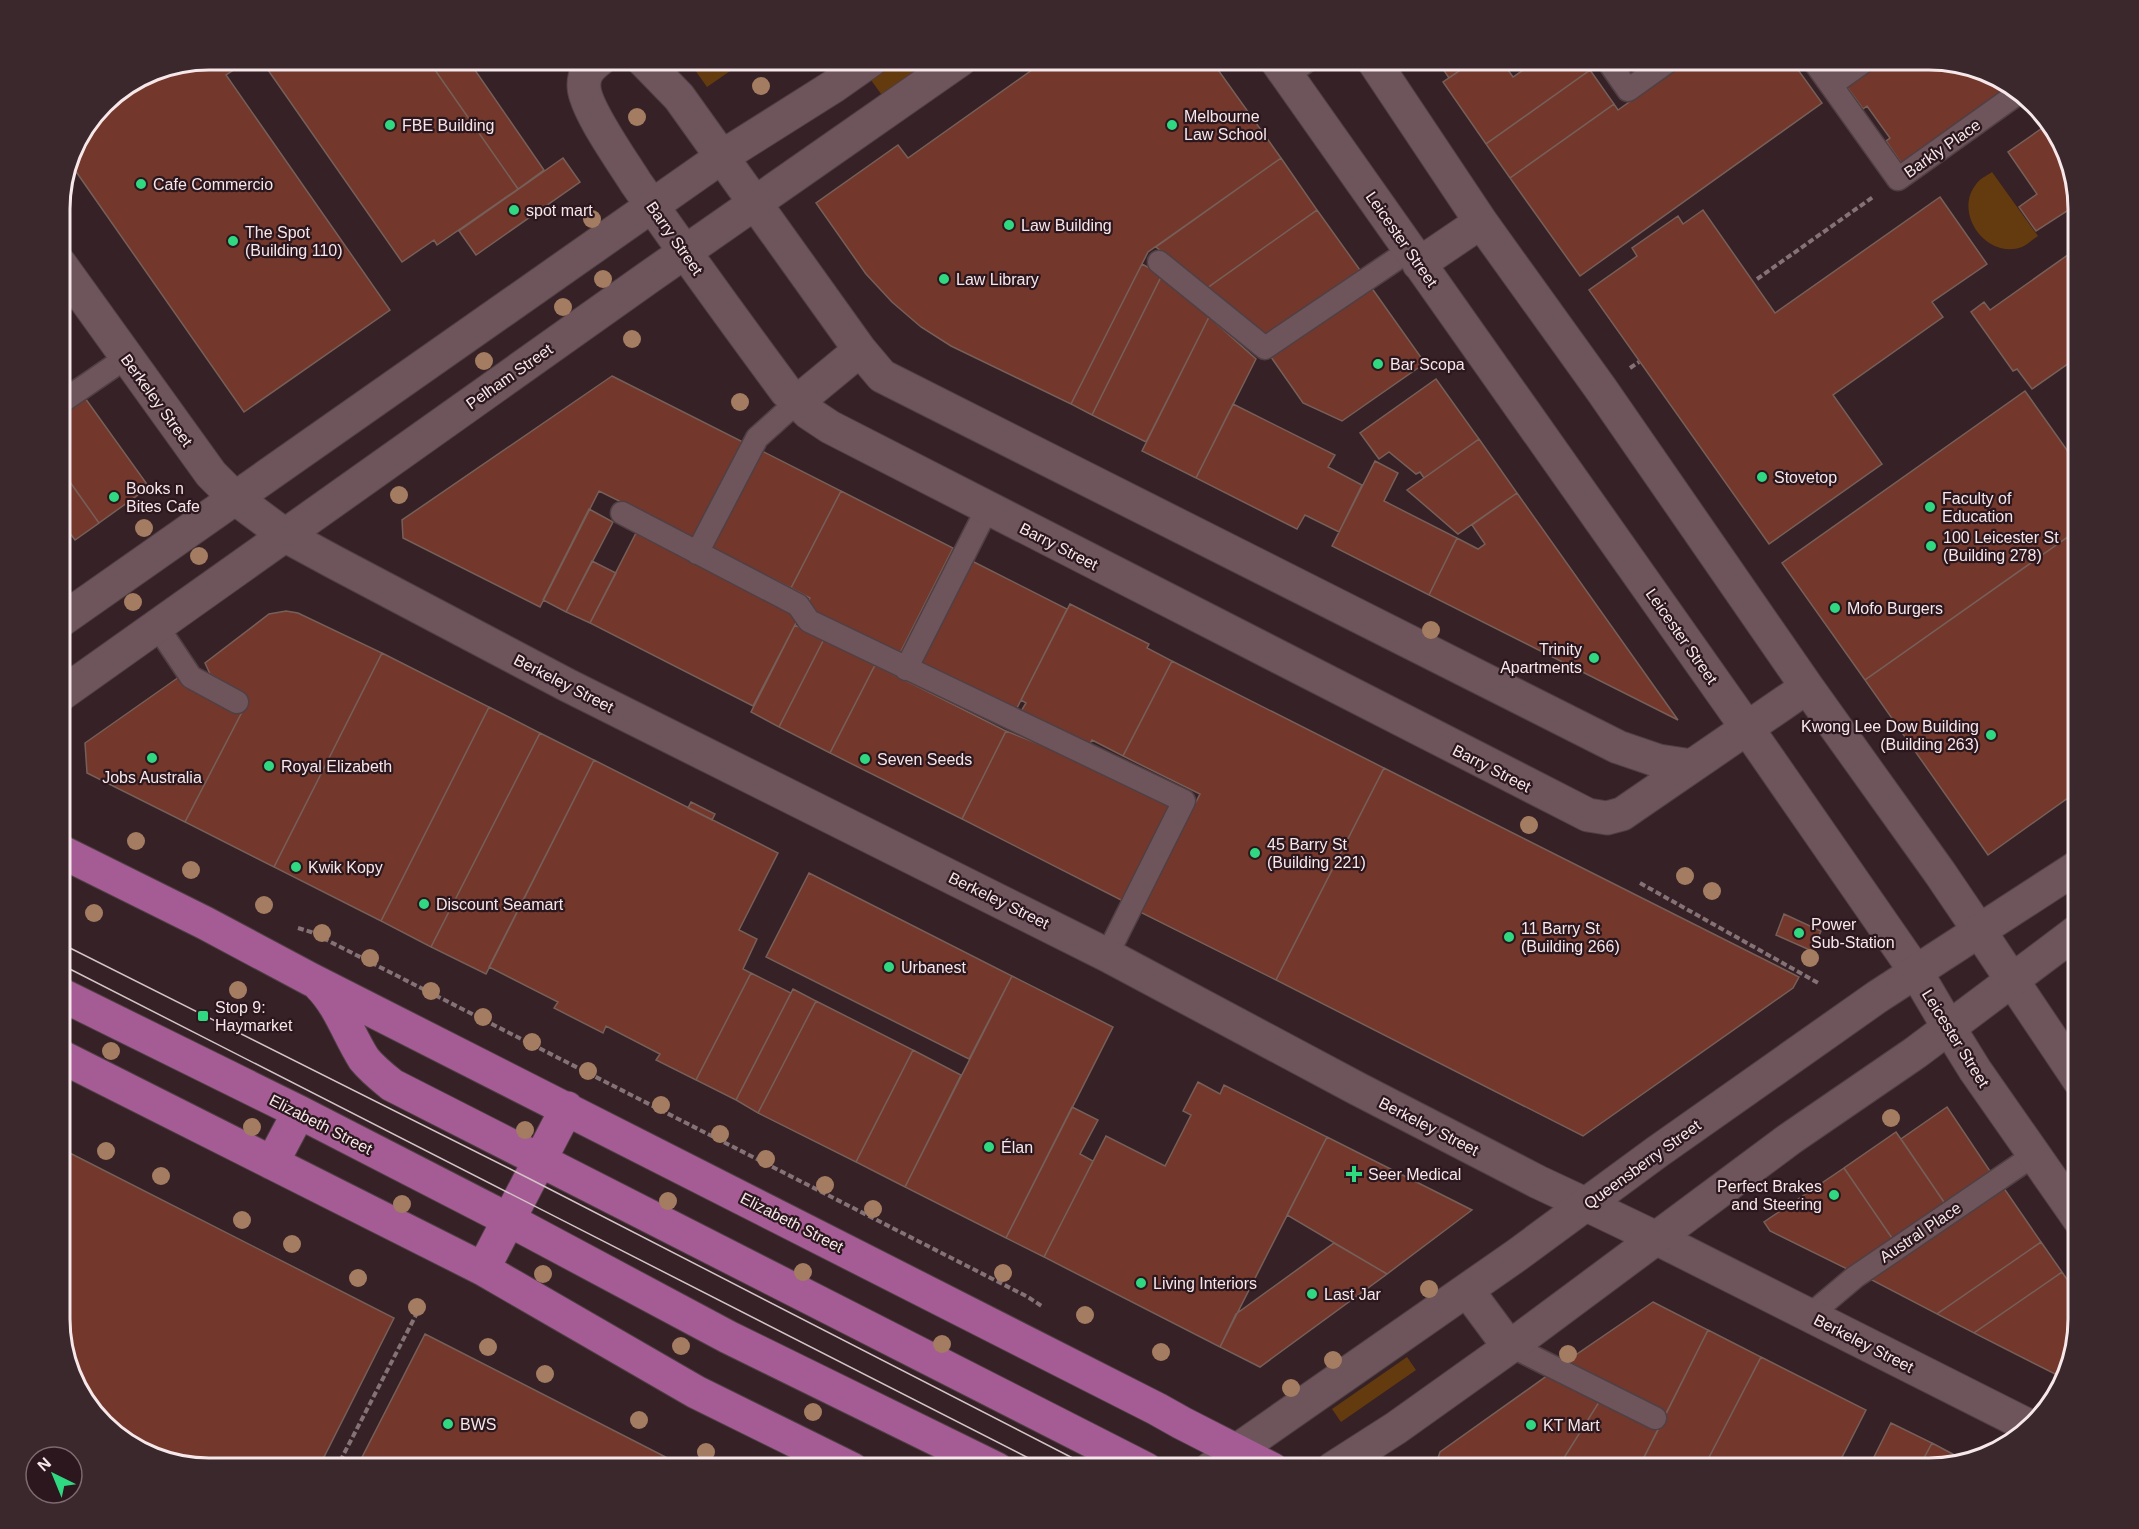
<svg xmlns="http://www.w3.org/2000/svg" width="2139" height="1529" font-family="Arial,sans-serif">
<rect width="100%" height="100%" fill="#352126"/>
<!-- green -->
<path fill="#643b0e" d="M688 60H746L707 87Z
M891 60H937L884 98 868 76Z
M1992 172 2038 236C2033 239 2027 245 2022 247 1986 260 1952 212 1977 183 1981 178 1988 175 1992 172Z
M1407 1357 1416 1370 1341 1422 1332 1409Z"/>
<!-- building -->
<path fill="#73382b" stroke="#775f59" stroke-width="1.5" d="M209 60H224L232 71 226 75 390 310 244 412 70 163 76 143 111 97 152 71Z
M261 60H428L518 189 437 245 434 240 402 262Z
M428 60H468L544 170 518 189Z
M1046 60H1211L1281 158 1148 252 1071 404 951 346 921 327 892 302 866 274 816 203 898 145 908 158Z
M1437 60H1475L1449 78Z
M1475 60H1501L1513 77 1526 68 1520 60H1583L1590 70 1486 144 1443 82Z
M1688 60H1791L1822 103 1580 276 1510 178 1614 104 1618 110Z
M1884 60H1930L1977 68 1987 73 2001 92 1901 163 1886 141 1890 138 1867 106 1863 109 1847 87Z
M1590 70 1614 104 1510 178 1486 144Z
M2048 124 2063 143 2078 204 2036 231 2019 207 2037 194 2008 152Z
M563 158 580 182 476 255 459 231Z
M1281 158 1317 210 1207 288 1156 247Z
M1940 197 1987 264 1932 302 1943 317 1833 395 1882 464 1769 544 1589 290 1637 256 1632 248 1678 216 1683 224 1703 210 1775 313Z
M1317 210 1360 270 1268 336 1207 288Z
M2079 247V356L2032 389 2017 369 2013 371 1971 312 1984 302 1990 310Z
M1142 264 1162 275 1092 415 1071 404Z
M1162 275 1209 317 1146 442 1092 415Z
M1371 287 1425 363 1342 421 1303 403 1271 357Z
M1209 317 1256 359 1196 478 1142 451Z
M612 376 743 442 694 538 599 491 540 607 403 538 402 520Z
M1436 379 1479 439 1424 478 1420 472 1416 474 1389 452 1379 459 1360 433Z
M2025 391 2079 467V529L1865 680 1782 563Z
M85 398 149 487 99 523 60 468V416Z
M1233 404 1335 455 1328 467 1362 485 1339 532 1305 515 1297 529 1196 478Z
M1479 439 1517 493 1458 534 1407 490Z
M760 450 841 491 791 588 710 548Z
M1375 461 1398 473 1384 501 1457 538 1429 595 1332 546Z
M63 472 99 523 75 540 60 520V474Z
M841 491 953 548 899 655 805 608 810 598 791 588Z
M1517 493 1678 720 1429 595 1457 538 1478 549 1485 544 1472 525Z
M589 509 613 522 566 612 543 600Z
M60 520 71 535 60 543Z
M2079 529V790L1988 855 1865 680Z
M636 533 800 615 753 706 590 623Z
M592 561 616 573 590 623 566 612Z
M972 561 1067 609 1016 710 920 663Z
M1070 604 1149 644 1147 648 1172 661 1123 756 1092 740 1088 747 1020 713 1026 703 1021 700Z
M286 611 298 613 382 653 274 867 185 822 243 710 238 691 210 674 205 663 269 614Z
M795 625 824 639 779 727 751 712Z
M824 639 875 665 830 753 779 727Z
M382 653 489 707 381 921 274 867Z
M1172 661 1384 768 1276 980 1140 912 1200 794 1123 756Z
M875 665 1006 731 962 819 830 753Z
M179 677 243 710 185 822 87 773 85 743Z
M489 707 540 733 431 947 381 921Z
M1006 731 1091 765 1172 806 1123 901 962 819Z
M540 733 594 760 486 974 431 947Z
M594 760 778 853 739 930 757 939 743 969 751 973 696 1080 656 1060 660 1054 606 1026 603 1033 554 1008 558 1002 489 967Z
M1384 768 1640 897 1799 977 1793 988 1583 1136 1276 980Z
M691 802 715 814 712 820 688 808Z
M809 873 1012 976 969 1059 766 957Z
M1784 914 1821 931 1812 951 1776 935Z
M751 973 791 993 736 1100 696 1080Z
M1012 976 1113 1027 1006 1238 905 1187Z
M793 989 816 1001 758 1113 736 1100Z
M816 1001 913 1050 856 1162 758 1113Z
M913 1050 961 1075 905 1187 856 1162Z
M1198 1082 1220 1094 1224 1085 1327 1137 1220 1347 1044 1257 1106 1136 1165 1166 1191 1115 1183 1111Z
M1072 1107 1098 1120 1080 1154 1093 1161 1044 1257 1006 1238Z
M1947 1107 1992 1174 1946 1205 1901 1139Z
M1896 1132 1946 1205 1894 1241 1844 1168Z
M1327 1137 1472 1210 1387 1274 1287 1215Z
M60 1148 394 1318 318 1469H209L161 1461 119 1438 80 1394 60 1329Z
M1844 1168 1894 1241 1851 1271 1770 1231 1764 1222Z
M2001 1184 2041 1242 1937 1314 1866 1277Z
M2041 1242 2062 1272 1974 1333 1937 1314Z
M1334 1243 1387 1274 1260 1367 1220 1347 1236 1314Z
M2062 1272 2079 1297V1320L2071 1367 2065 1379 1974 1333Z
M1653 1302 1708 1330 1666 1414 1564 1363Z
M1708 1330 1761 1357 1703 1469H1638Z
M425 1334 689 1469H356Z
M1761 1357 1866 1410 1836 1469H1703Z
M1551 1373 1601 1399 1557 1469H1454L1437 1461 1440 1452Z
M1601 1399 1659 1428 1638 1469H1557Z
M1891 1423 1932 1443 1918 1469H1868Z
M1932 1443 1966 1461 1930 1469H1918Z"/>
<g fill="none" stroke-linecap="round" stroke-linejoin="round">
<defs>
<path id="lane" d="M1607 60 1628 90 1670 60
M1813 60 1898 179 2017 94 2022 93
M1287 76 1308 60
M1831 85 1866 60
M1159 262 1265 348 1410 250
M60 403 127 357
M622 513 798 605 809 621 1184 801 1107 955
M697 553 757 438 797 402
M157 626 191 677 237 702
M906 669 987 509
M1810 1315 1855 1277 2034 1155
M1511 1346 1655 1418"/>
<path id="street" d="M599 60C590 67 583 74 584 87 585 109 623 162 636 183 685 253 735 322 786 391L809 413 830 427 1588 815 1607 818 1622 814 1807 687
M643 60 679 97 860 350 882 376 1618 747 1659 761 1692 766
M1276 60 1747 728 1916 972
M1373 60 1481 222 1601 389 1807 687 1940 873 1980 932
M60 264 211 474 235 498 286 536 334 562 567 685 1107 955 1358 1089 1538 1182 1585 1204
M1419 264 1481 222
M797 402 860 350
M60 621 723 156 834 86 871 60
M60 695 649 277 960 60
M2012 980 2079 1080
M1949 1028 1975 1070 2079 1219
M1656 1238 2029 1426"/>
<path id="secondary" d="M1980 932 2012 980
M1916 972 1949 1028
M1585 1204 1656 1238
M1467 1290 1507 1344 1511 1346
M1210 1469 1517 1255 1657 1152 1877 997 2079 866
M1332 1469 1396 1428 1511 1346 1791 1138 1915 1053 2079 930"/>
<path id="primary" d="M60 851 205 923 310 979 1157 1409 1182 1423 1272 1469
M319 985C340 1006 348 1034 364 1059 372 1069 382 1077 392 1085L1146 1469
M60 994 299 1112 509 1220 728 1337 997 1469
M60 1056 483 1269 696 1392 852 1469
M272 1163 299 1112
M483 1269 567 1108"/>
</defs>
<!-- lane casing -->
<use href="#lane" stroke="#503f44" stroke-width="25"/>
<!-- street casing -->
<use href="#street" stroke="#503f44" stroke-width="35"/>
<!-- secondary casing -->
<use href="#secondary" stroke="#503f44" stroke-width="35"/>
<!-- primary casing -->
<use href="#primary" stroke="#503f44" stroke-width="35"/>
<!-- path -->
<path stroke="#847276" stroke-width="4" stroke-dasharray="6 3" stroke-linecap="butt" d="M1757 279 1873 197
M1630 368 1639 362
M1640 883 1820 984
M298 928 311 932 1028 1297 1043 1307
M336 1469 417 1313"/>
<!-- lane -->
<use href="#lane" stroke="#6d555b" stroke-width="22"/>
<!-- street -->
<use href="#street" stroke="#6d555b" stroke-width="33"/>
<!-- secondary -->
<use href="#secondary" stroke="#6d555b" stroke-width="33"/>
<!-- primary -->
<use href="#primary" stroke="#a55c95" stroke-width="33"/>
<!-- tram -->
<path stroke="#d3c3c7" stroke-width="1.5" d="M60 943 530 1179 1094 1469
M60 964 1050 1469"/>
</g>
<!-- trees -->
<g fill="#a47c61">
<circle cx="761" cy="86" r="9"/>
<circle cx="637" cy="117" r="9"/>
<circle cx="592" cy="219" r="9"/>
<circle cx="603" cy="279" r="9"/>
<circle cx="563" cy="307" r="9"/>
<circle cx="632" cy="339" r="9"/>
<circle cx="484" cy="361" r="9"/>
<circle cx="740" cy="402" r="9"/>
<circle cx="399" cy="495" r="9"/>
<circle cx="144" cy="528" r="9"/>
<circle cx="199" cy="556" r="9"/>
<circle cx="133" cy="602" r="9"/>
<circle cx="1431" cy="630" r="9"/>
<circle cx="1529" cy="825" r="9"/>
<circle cx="136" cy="841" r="9"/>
<circle cx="191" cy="870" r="9"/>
<circle cx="1685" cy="876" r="9"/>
<circle cx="1712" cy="891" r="9"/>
<circle cx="264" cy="905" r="9"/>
<circle cx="94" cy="913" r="9"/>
<circle cx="322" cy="933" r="9"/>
<circle cx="370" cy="958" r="9"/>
<circle cx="1810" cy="958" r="9"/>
<circle cx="238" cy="990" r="9"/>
<circle cx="431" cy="991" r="9"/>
<circle cx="483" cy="1017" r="9"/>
<circle cx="532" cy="1042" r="9"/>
<circle cx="111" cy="1051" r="9"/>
<circle cx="588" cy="1071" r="9"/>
<circle cx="661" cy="1105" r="9"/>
<circle cx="1891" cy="1118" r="9"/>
<circle cx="252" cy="1127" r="9"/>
<circle cx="525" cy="1130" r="9"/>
<circle cx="720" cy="1134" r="9"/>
<circle cx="106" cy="1151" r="9"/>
<circle cx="766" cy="1159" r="9"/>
<circle cx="161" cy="1176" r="9"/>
<circle cx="825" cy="1185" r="9"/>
<circle cx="668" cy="1201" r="9"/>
<circle cx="402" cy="1204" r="9"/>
<circle cx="873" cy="1209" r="9"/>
<circle cx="242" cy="1220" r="9"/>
<circle cx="292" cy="1244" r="9"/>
<circle cx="803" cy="1272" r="9"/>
<circle cx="1003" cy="1273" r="9"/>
<circle cx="543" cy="1274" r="9"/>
<circle cx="358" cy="1278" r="9"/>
<circle cx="1429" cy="1289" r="9"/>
<circle cx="417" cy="1307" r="9"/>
<circle cx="1085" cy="1315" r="9"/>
<circle cx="942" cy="1344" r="9"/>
<circle cx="681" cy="1346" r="9"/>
<circle cx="488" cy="1347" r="9"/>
<circle cx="1161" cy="1352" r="9"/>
<circle cx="1568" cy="1354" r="9"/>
<circle cx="1333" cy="1360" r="9"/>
<circle cx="545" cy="1374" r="9"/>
<circle cx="1291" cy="1388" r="9"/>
<circle cx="813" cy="1412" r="9"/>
<circle cx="639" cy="1420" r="9"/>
<circle cx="706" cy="1452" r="9"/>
</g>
<!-- markers -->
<g fill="#31d882" stroke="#2b171d" stroke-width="2">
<circle cx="390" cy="125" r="6"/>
<circle cx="1172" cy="125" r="6"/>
<circle cx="141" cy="184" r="6"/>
<circle cx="514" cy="210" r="6"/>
<circle cx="1009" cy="225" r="6"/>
<circle cx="233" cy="241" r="6"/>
<circle cx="944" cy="279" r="6"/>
<circle cx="1378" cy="364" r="6"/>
<circle cx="1762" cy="477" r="6"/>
<circle cx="114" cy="497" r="6"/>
<circle cx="1930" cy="507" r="6"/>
<circle cx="1931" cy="546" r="6"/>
<circle cx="1835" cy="608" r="6"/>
<circle cx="1594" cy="658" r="6"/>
<circle cx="1991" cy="735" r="6"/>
<circle cx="152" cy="758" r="6"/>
<circle cx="865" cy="759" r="6"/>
<circle cx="269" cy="766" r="6"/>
<circle cx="1255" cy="853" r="6"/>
<circle cx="296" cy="867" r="6"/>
<circle cx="424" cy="904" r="6"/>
<circle cx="1799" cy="933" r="6"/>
<circle cx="1509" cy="937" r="6"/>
<circle cx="889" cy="967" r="6"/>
<rect x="197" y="1010" width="12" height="12" rx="3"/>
<circle cx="989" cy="1147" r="6"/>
<path d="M1351 1165h6v6h6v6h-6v6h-6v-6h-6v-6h6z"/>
<circle cx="1834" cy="1195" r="6"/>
<circle cx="1141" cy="1283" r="6"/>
<circle cx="1312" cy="1294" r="6"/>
<circle cx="448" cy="1424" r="6"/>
<circle cx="1531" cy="1425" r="6"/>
</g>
<g text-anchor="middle" stroke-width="4.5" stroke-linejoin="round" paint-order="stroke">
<!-- poi labels -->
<g font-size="16" fill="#f6e7ea" stroke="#2b171d" text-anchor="start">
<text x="1184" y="122">Melbourne<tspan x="1184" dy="18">Law School</tspan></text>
<text x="402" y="131">FBE Building</text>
<text x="153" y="190">Cafe Commercio</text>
<text x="526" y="216">spot mart</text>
<text x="1021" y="231">Law Building</text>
<text x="245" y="238">The Spot<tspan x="245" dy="18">(Building 110)</tspan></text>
<text x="956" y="285">Law Library</text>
<text x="1390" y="370">Bar Scopa</text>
<text x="1774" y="483">Stovetop</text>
<text x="126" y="494">Books n<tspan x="126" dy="18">Bites Cafe</tspan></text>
<text x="1942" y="504">Faculty of<tspan x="1942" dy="18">Education</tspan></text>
<text x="1943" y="543">100 Leicester St<tspan x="1943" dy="18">(Building 278)</tspan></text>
<text x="1847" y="614">Mofo Burgers</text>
<text x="1582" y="655" text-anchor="end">Trinity<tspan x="1582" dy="18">Apartments</tspan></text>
<text x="1979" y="732" text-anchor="end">Kwong Lee Dow Building<tspan x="1979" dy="18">(Building 263)</tspan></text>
<text x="877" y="765">Seven Seeds</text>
<text x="281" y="772">Royal Elizabeth</text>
<text x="152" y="783" text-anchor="middle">Jobs Australia</text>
<text x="1267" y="850">45 Barry St<tspan x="1267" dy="18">(Building 221)</tspan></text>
<text x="308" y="873">Kwik Kopy</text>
<text x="436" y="910">Discount Seamart</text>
<text x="1811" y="930">Power<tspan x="1811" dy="18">Sub-Station</tspan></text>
<text x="1521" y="934">11 Barry St<tspan x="1521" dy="18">(Building 266)</tspan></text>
<text x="901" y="973">Urbanest</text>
<text x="215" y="1013">Stop 9:<tspan x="215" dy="18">Haymarket</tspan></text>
<text x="1001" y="1153">Élan</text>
<text x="1368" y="1180">Seer Medical</text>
<text x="1822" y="1192" text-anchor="end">Perfect Brakes<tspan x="1822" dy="18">and Steering</tspan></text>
<text x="1153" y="1289">Living Interiors</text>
<text x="1324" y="1300">Last Jar</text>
<text x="460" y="1430">BWS</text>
<text x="1543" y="1431">KT Mart</text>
</g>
<!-- street labels -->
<g font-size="16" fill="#f6e7ea" stroke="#2b171d">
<text transform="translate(1942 148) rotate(-35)" y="6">Barkly Place</text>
<text transform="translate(675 238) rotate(55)" y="6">Barry Street</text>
<text transform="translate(1402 239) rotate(55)" y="6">Leicester Street</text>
<text transform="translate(509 376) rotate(-35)" y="6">Pelham Street</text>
<text transform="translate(157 400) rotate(54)" y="6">Berkeley Street</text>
<text transform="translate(1059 546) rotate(27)" y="6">Barry Street</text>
<text transform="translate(1682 636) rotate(55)" y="6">Leicester Street</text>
<text transform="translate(564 683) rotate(27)" y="6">Berkeley Street</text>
<text transform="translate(1492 768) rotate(27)" y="6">Barry Street</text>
<text transform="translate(999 900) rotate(26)" y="6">Berkeley Street</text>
<text transform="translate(1956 1038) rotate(58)" y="6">Leicester Street</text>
<text transform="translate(321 1124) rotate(27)" y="6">Elizabeth Street</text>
<text transform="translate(1429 1126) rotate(27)" y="6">Berkeley Street</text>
<text transform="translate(1642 1164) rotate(-36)" y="6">Queensberry Street</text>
<text transform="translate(792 1222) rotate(27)" y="6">Elizabeth Street</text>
<text transform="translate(1920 1232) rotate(-34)" y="6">Austral Place</text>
<text transform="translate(1864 1343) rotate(27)" y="6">Berkeley Street</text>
</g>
</g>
<!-- crop -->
<path d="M0 0H2139V1529H0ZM209 70H1929A139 139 0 0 1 2068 209V1319A139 139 0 0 1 1929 1458H209A139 139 0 0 1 70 1319V209A139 139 0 0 1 209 70Z" fill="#3b282d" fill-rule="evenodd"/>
<path fill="none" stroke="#f6e7ea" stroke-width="3" d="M209 70H1929A139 139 0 0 1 2068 209V1319A139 139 0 0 1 1929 1458H209A139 139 0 0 1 70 1319V209A139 139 0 0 1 209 70Z"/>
<!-- north arrow -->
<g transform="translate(54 1475) rotate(317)"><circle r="28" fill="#2b171d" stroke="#7c6a6f" stroke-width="1.5"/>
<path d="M0-4.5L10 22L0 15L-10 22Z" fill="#31d882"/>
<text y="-9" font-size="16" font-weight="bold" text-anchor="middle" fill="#f6e7ea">N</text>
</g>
</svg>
